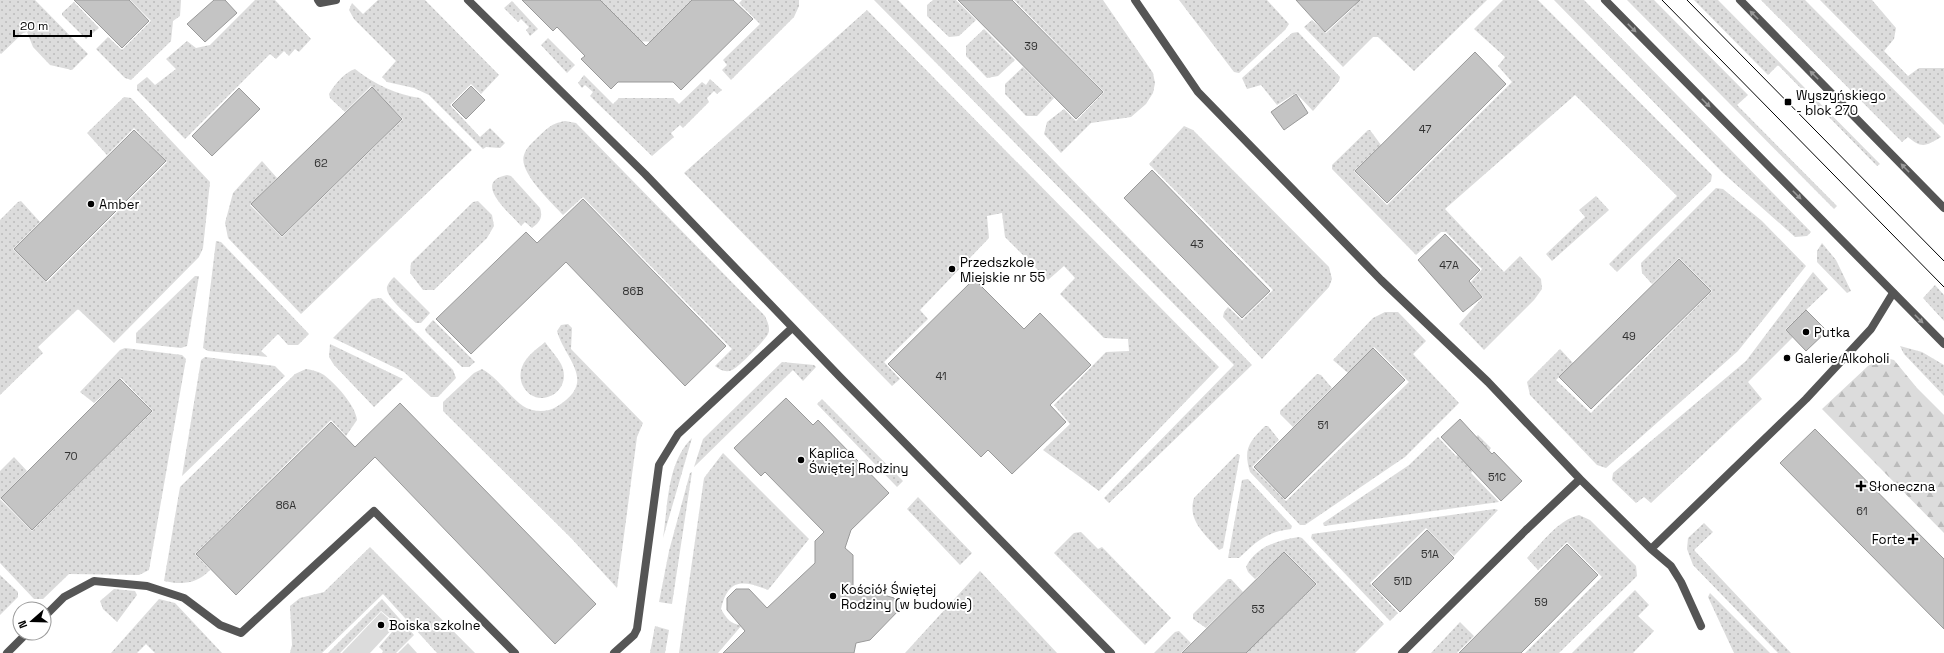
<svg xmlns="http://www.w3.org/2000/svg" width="1944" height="653" font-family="'Space Grotesk',sans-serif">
<defs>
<pattern id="green-dots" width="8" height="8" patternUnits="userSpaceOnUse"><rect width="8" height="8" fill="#dcdcdc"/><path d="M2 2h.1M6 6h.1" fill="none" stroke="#bbb" stroke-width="1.8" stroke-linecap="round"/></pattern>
<pattern id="forest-firs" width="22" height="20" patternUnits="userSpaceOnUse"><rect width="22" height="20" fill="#dcdcdc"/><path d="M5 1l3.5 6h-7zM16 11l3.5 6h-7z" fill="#bbb"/></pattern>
</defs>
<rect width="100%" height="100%" fill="#fff"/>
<!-- green -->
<path fill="url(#green-dots)" d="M0 0H35L88 54 72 70 50 65 33 47 27 32 23 33 1 54 0 53Z
M130 0H181L180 16 173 21 171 41 131 80 125 78 96 49 108 37 122 50 151 21Z
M255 0H275L311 39 299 52 295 49 289 56 284 51 276 59 270 54 185 139 137 90V85L147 77 155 85 176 69 166 59 187 41 196 48 210 45Z
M378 0H425L499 75 481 94 471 84 450 105 480 137 490 128 505 143 500 148 486 147 483 149 429 95 414 88 387 82 382 77 396 61 354 19 349 10 352 3 363 14Z
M600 0H692L662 29 660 42 633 41 630 30Z
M742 0H799V6L794 17 731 80 722 70 727 65 723 60 760 24 739 3Z
M874 0H898L1252 365 1109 503 1104 498 1234 365Z
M933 0H956L976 20 959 36 949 37 927 16V5Z
M1014 0H1103L1153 73 1155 83 1153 93 1146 104 1131 117 1091 123 1061 153 1044 134 1047 122 1064 109 1076 121 1104 92Z
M1179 0H1267L1289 24 1285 30 1239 73 1234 72Z
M1350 0H1487L1414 71 1378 37H1373L1343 67 1304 27 1312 20 1326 33 1355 6Z
M1503 0H1538L1712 175 1711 181 1617 272 1609 264 1677 196 1575 95 1445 209 1504 272 1520 256 1541 279 1542 289 1534 300 1484 350 1459 324 1483 297 1471 282 1482 269 1446 232H1441L1416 255 1332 169V165L1368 130H1370L1381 145 1354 171 1387 205 1512 82 1498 66 1505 57 1474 29Z
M1554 0H1584L1811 232 1807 236 1795 237 1722 172Z
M1627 0H1654L1748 95 1737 105 1837 206 1834 209Z
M1694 0H1718L1880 164 1877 166 1778 65 1768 75Z
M1761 0H1805L1941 137C1926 146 1922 149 1908 137L1902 142Z
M1820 0H1872L1896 28 1894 39 1884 51 1908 76 1919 68H1944V125Z
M512 1 538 29 530 36 526 30 529 27 521 19 518 22 504 8Z
M74 2 99 28 86 39 62 15V13Z
M867 10 1219 367 1099 491 1043 450 1070 424 1054 405 1106 352 1129 351 1128 339 1104 338 1060 294 1075 278 1064 266 1048 280 1005 237 1002 213 987 216 989 238 920 310 928 319 884 362 900 379 892 386 684 173Z
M984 29 1015 60 998 76 987 78 966 56V46Z
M1298 32 1340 77 1339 81 1313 111 1296 93 1277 105 1261 85 1247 89 1242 78 1292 33Z
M548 38 575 65 567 73 541 45Z
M1023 67 1054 98 1037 116H1026L1005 94V84Z
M355 69C374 84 397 95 420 98L472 150 301 314 228 238 225 223 233 193 262 161 277 178 250 205 282 237 403 119 371 86 345 112 330 98 329 94C334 85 345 72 355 69Z
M584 75 613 104 619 98H673L679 104 702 82 706 85 710 79 722 90 717 94 714 91 707 98 709 102 683 128 680 125 671 133 674 137 652 156 590 96 593 92 585 85 582 88 578 83Z
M124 97 131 98 210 182 203 248 199 257 114 343 78 309 38 347 43 353 0 395V220L18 202 21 201 40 222 13 249 47 282 167 162 134 128 107 155 87 133Z
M565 121 576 123 765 316C767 321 771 328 768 334 766 339 738 368 732 370 726 373 720 370 715 366L732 349 583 197 563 215C552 203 518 172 524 155 526 148 532 143 537 138 548 128 550 124 565 121Z
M1184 126 1193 130 1329 267 1332 279 1329 287 1262 359 1223 317 1224 312 1228 307 1242 320 1273 290 1149 164Z
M507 175 511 176 540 208C543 218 540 222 532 228L525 222 521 226C510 213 471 182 507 175Z
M1716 188 1723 189 1762 221 1806 266 1738 351 1606 468 1597 465 1530 395 1527 382 1560 349 1573 363 1556 380 1591 413 1712 291 1679 258 1652 284 1642 273 1641 263Z
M1596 196 1609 210 1552 261 1546 254 1585 217 1579 210Z
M478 201 492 215 494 226 487 238 434 290H423L410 273 411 263 473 202Z
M216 241 221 242 309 334 298 345H288L278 334 261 351 268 357 208 351 203 348Z
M1822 243 1836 260 1851 291 1847 293 1817 262V251Z
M1813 272 1828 289 1785 330 1793 337 1748 382 1762 399 1651 503 1644 497 1636 503 1612 480 1613 473 1746 361Z
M195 276H199L187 346 181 348 136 343V333Z
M394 277 430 313 421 323H416C409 316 385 297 387 287 388 283 391 280 394 277Z
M1935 285 1944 295V321L1923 298Z
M381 298 453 370 456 378 438 397H431L404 372 333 338 372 299Z
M1385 312H1398L1426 341 1413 354 1459 403 1405 457 1305 525H1300L1250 472C1243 449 1249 442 1265 426H1268L1279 440 1252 467 1286 501 1409 382 1374 347 1348 373 1333 360 1373 318Z
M433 320 475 362 469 367H462L426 332 425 329Z
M568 324 572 328 571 349 643 423 637 437 617 588 571 538 443 411V402L474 373 482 369C498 378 508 395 523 406 532 412 547 413 556 407 599 382 565 360 557 331L561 325Z
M545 342C550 349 557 357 561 364 575 392 535 413 522 384 520 379 520 372 522 367 526 356 537 349 545 342Z
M330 344 403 379 374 407 334 365 329 357Z
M1900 346 1922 352 1944 365V396L1904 354Z
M125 348 182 355 186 359 149 570 139 575 69 574 43 599H34L0 563V471L14 457 27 471 0 499 32 531 153 411 121 378 94 403 80 392 120 350Z
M205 357 275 366 285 376 182 476 201 360Z
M782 362 814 365 816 367 803 381 793 370 694 467 703 439Z
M306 369C312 370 318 371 324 375 335 383 356 406 357 420L346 436 331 420 195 554 210 570C197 584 182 585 164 581L180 487 295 374Z
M1317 374 1321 375 1332 388 1293 427 1280 414V411Z
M822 399 903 481 897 487 817 404Z
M1478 435 1491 448 1471 473 1499 502 1324 526 1323 523 1409 465 1438 437 1456 456Z
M692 438 663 538C668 505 667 462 692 438Z
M723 453 809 539 768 590C743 580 728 578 721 609 726 618 731 625 742 625L718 653H679L704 478Z
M1237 454 1240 455 1223 548 1219 550C1205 534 1187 521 1194 498Z
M692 472 672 604 659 602 669 551 690 473Z
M1248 479 1292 526 1291 529C1266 532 1257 541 1239 558H1228L1242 480Z
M918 497 972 553 960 565 907 509Z
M1495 509 1498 510 1454 556 1426 528 1370 583 1398 613 1390 621 1311 538 1312 534Z
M1579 515 1590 520 1636 566 1637 576 1559 653H1525L1602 577 1567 542 1538 570 1527 558C1542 543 1558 520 1579 515Z
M1704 523 1713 532 1694 550 1791 653H1778L1693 565 1687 549 1688 538Z
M1081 532 1098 549 1102 547 1171 618 1145 645 1054 553 1074 533Z
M1299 537 1302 538 1384 624 1355 653H1242L1264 627 1268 631 1317 584 1285 552 1255 579 1248 572 1246 567C1256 546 1279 540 1299 537Z
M370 547 475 653H437L383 594 322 653H290L292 645 290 606 300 598 324 592Z
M980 571 1057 653H905Z
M0 575 18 592V597L0 615Z
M1228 579H1231L1243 592 1206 628 1193 619V614Z
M114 589 135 591 137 595 117 622 103 609 100 601Z
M1635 590 1649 605 1638 616 1654 631 1633 653H1572Z
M1710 593 1770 653H1734L1708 597Z
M159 599 175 603 222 653H155L146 644 137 653H111Z
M382 599 414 635 396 653H382L383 651 379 647 398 625 381 611 340 653H328Z
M1460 622 1474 636 1457 653H1431Z
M655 626 669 630 665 653H650Z
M1179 631 1191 643 1181 653H1154L1175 632Z"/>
<!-- forest -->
<path fill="url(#forest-firs)" d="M1882 357 1894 360 1917 388 1944 415V533L1822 409 1868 366Z"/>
<!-- pitch -->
<path fill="#dcdcdc" d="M381 612 396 625 370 653H342Z
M408 643 417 653H398Z"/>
<!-- building -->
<path fill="#c4c4c4" stroke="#999" d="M74 0H129L149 21 122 48Z
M214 0H225L237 13 205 42 187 24Z
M522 0H600L646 46 692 0H733L753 19 681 90 673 82H618L611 89 581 59 585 56 557 27 553 31Z
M958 0H1012L1103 92 1076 119Z
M1296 0H1360L1325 32Z
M1475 52 1506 84 1387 203 1355 171Z
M471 86 485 100 466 119 452 105Z
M372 87 402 119 282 236 251 204Z
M239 88 260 109 212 156 192 136Z
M1296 94 1308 113 1284 130 1271 112Z
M134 130 166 161 46 281 14 249Z
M1152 170 1270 291 1242 318 1124 198Z
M583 199 726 346 685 386 566 262 471 354 436 319 526 232 537 243Z
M1445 234 1480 270 1469 281 1482 297 1463 312 1418 260Z
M1679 259 1711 291 1591 409 1559 377Z
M974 279 1024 329 1040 313 1091 365 1050 405 1066 422 1012 474 988 450 981 457 888 364Z
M1806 310 1827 331 1806 351 1786 330Z
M1373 348 1405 380 1285 499 1254 467Z
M120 379 152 411 32 530 1 498Z
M786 398 813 425 818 420 889 493 851 530 845 548 853 555V586L894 598 902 607 870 640 856 643 854 653H723L745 631 727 610V598L736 589H749L767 608 815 563V541L824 532 765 472 761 476 734 448Z
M400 403 596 604 555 644 375 457 236 595 196 554 331 422 355 447Z
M1460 419 1492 454 1494 452 1522 481 1501 501 1441 437Z
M1815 429 1944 559V629L1780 463Z
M1427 530 1454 558 1400 612 1372 584Z
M1567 544 1598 575 1537 637 1521 653H1459Z
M1284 552 1316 584 1246 653H1182Z"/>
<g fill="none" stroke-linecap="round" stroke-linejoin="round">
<!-- minor -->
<path stroke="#555" stroke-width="8" d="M318 0 320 3 336 0
M468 0 645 174 841 378 1111 653
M1135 0 1198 92 1381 280 1488 382 1580 479 1651 549 1806 399 1871 329 1893 293
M1651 549 1671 566 1681 582 1701 626
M44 617 64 597 94 581 147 586 184 598 220 625 241 633 374 511 515 653
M7 653 27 633
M614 653 634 635 637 629 659 465 678 434 792 328
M1402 653 1526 530 1580 479"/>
<!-- tertiary -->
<path stroke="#555" stroke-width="8" d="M1605 0 1944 344
M1740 0 1944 208"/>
<!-- tram -->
<path stroke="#000" stroke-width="1" d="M1662 0 1944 287
M1687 0 1944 261"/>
</g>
<!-- one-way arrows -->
<defs><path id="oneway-solid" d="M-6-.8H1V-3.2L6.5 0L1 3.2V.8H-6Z"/></defs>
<g fill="#999">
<use href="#oneway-solid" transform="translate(1754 15) rotate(-135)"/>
<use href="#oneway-solid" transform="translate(1632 28) rotate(45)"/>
<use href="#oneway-solid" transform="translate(1814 75) rotate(-135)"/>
<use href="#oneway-solid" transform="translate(1706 103) rotate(45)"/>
<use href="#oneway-solid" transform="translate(1905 168) rotate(-134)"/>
<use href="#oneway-solid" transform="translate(1797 195) rotate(45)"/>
<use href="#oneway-solid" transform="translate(1919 319) rotate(45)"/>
</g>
<!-- markers -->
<g fill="#000" stroke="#fff" stroke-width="1.5">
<rect x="1784" y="98" width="8" height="8" rx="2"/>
<circle cx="91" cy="204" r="4"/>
<circle cx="952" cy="269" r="4"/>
<circle cx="1806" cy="332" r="4"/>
<circle cx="1787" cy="358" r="4"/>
<circle cx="801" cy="460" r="4"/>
<path d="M1859 480h4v4h4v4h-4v4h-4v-4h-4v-4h4z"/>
<path d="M1911 533h4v4h4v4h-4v4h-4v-4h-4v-4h4z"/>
<circle cx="833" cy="596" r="4"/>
<circle cx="381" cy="625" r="4"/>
</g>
<g text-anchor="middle" stroke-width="4" stroke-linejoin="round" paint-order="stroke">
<!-- number labels -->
<g font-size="11" fill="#313131">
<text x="1031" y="50">39</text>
<text x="1425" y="133">47</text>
<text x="321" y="167">62</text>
<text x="1197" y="248">43</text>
<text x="1449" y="269">47A</text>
<text x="633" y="295">86B</text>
<text x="1629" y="340">49</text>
<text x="941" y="380">41</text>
<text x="1323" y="429">51</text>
<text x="71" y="460">70</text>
<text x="1497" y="481">51C</text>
<text x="286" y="509">86A</text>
<text x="1862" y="515">61</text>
<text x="1430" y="558">51A</text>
<text x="1403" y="585">51D</text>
<text x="1541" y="606">59</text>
<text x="1258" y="613">53</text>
</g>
<!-- poi labels -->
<g font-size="13" fill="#000" stroke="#fff" text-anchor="start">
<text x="1796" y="100">Wyszyńskiego<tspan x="1796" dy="15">- blok 270</tspan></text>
<text x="99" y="209">Amber</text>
<text x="960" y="267">Przedszkole<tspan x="960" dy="15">Miejskie nr 55</tspan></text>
<text x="1814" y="337">Putka</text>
<text x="1795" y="363">Galerie Alkoholi</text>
<text x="809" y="458">Kaplica<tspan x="809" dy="15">Świętej Rodziny</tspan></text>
<text x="1869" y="491">Słoneczna</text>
<text x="1905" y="544" text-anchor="end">Forte</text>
<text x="841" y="594">Kościół Świętej<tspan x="841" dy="15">Rodziny (w budowie)</tspan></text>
<text x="389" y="630">Boiska szkolne</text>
</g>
</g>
<!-- north arrow -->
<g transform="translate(32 621) rotate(250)"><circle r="19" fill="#ffffff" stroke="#999999"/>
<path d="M0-3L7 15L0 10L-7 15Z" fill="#000000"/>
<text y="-6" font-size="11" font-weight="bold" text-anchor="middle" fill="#000000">N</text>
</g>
<!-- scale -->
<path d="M14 30v6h77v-6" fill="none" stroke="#000000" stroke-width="2"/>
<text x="20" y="30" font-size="12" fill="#000000" stroke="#ffffff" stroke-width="3" paint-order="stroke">20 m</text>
</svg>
